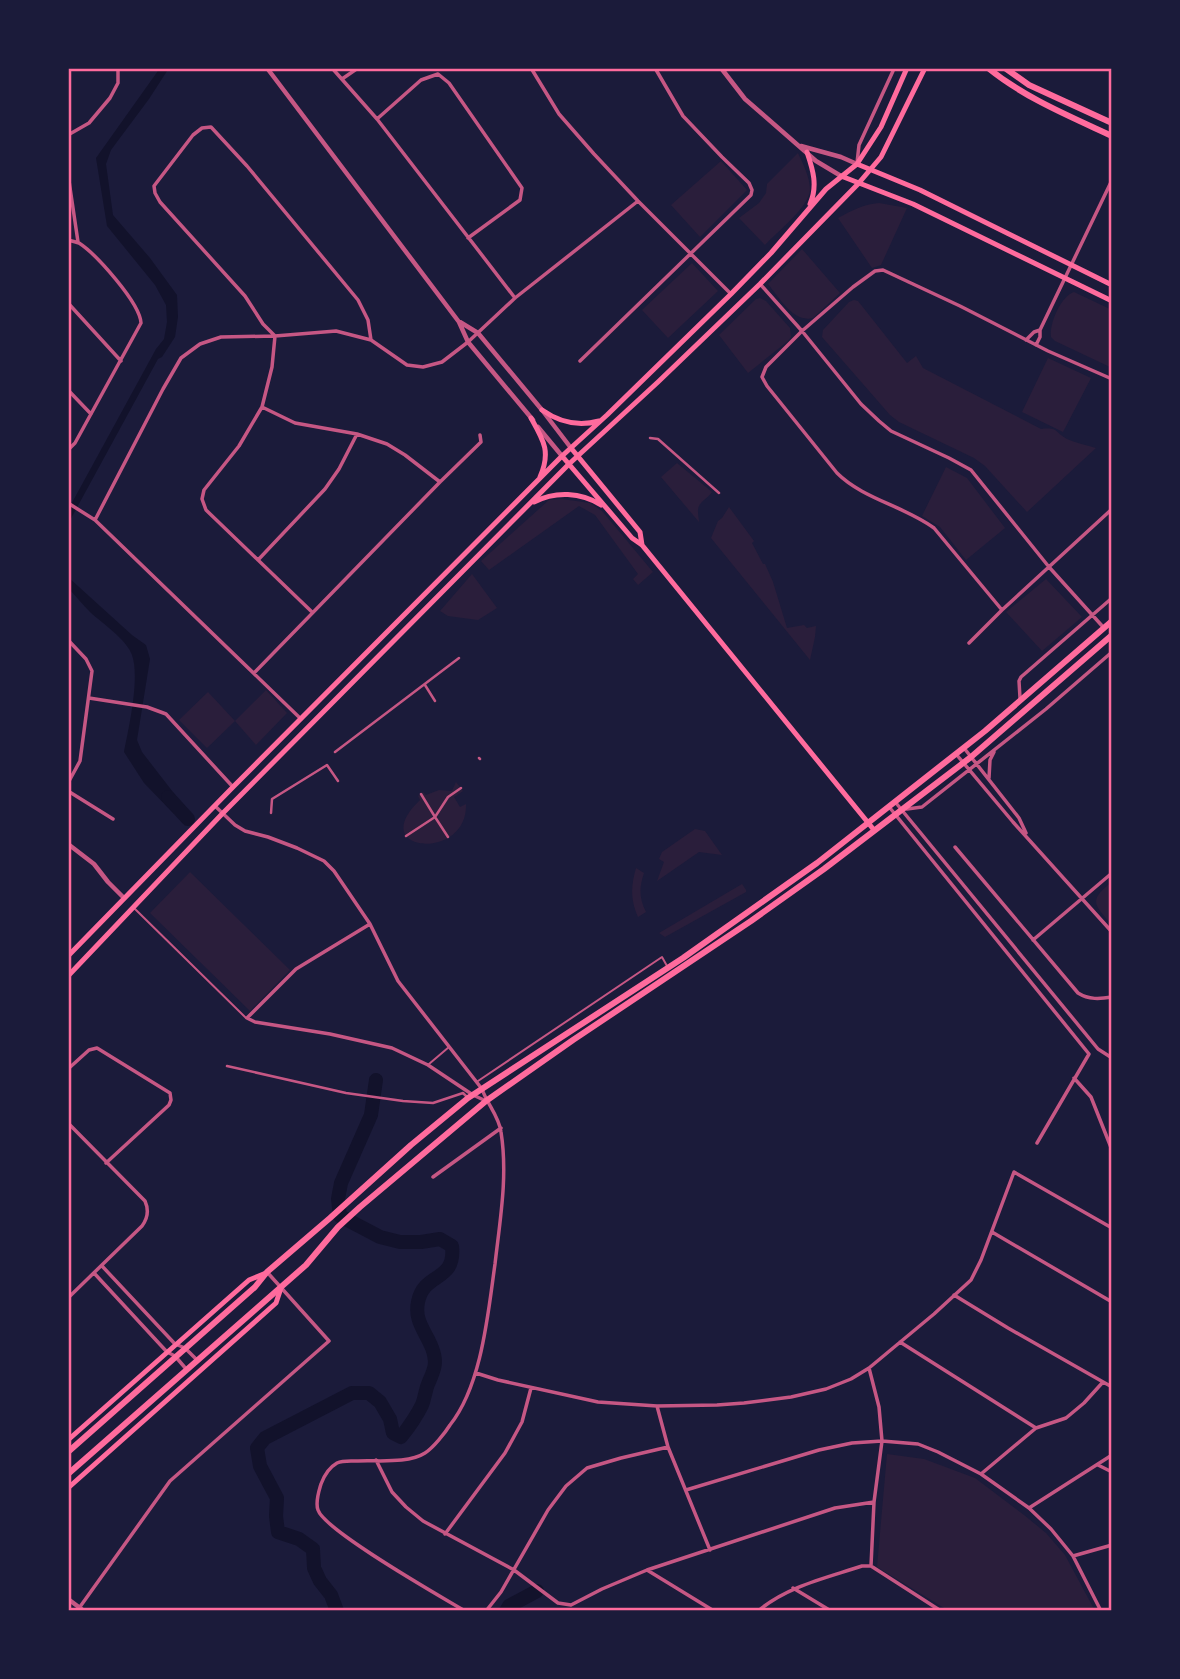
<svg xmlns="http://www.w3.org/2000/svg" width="1180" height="1679" font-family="'Nunito Sans',sans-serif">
<rect width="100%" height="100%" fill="#1b1b3a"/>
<!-- green -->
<path fill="#2a1e3b" d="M798 153C803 164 810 177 810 190 809 207 777 232 765 245L739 218 759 203 766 193 767 184Z
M721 161 747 190 700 237 671 205Z
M879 203 907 208 881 265 872 268 838 218C851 211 864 204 879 203Z
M802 249 840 293 813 318C793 323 779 297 768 284Z
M692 263 718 291 668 338 642 310Z
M1074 292 1112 310V363L1110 367 1055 341 1051 337C1049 324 1061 296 1074 292Z
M760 298 766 301 790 328 791 337 788 341 748 373 719 335 756 299Z
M854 300 858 301 907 363 916 356 923 368 1041 429C1059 427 1054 432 1067 439 1076 443 1087 445 1096 448L1027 512 985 466 974 458 899 422 890 415 822 337 823 330 849 302Z
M1048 358 1091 378 1063 432 1022 412Z
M677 463 712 492C708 499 697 502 698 512 698 516 699 519 699 522L661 477Z
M946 467 967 478 1005 528 966 560 940 527 922 516Z
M562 499 590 503 602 511 653 572 638 585 633 579 638 574 595 515 579 506 489 570 481 561 549 500Z
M729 507 754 541 752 543 763 564H765L773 582 787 628 804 625 807 628 816 626 815 637 810 660 711 538 718 521 722 518Z
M472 574 497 608 478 620 448 616 440 611Z
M1046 579 1082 617 1042 651 1006 612Z
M266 690 287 713 256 745 235 721 207 748 179 720 208 692 235 721Z
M456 782 463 791 454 797 460 807 466 804C468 862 364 853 420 800L418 796 423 792 426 795 439 790 452 791Z
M695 829 705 831 722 855 699 852 657 881 664 862 659 859 662 852Z
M636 868 644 873C639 888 639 898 646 912L638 917C630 899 631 886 636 868Z
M190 872 290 970 250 1011 150 913Z
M1112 882V925C1095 905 1087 901 1112 882Z
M742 884 746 890V892L665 937 659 933Z
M887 1454 924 1459 975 1478 1024 1515 1046 1533 1065 1555 1094 1609 1089 1611H949L877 1567Z"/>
<!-- water -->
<path fill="#12122b" d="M160 68H169L149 99 111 150 106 164 113 215 150 258 177 295 178 317 175 337 162 357 158 359 68 524V510L156 349 164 339 167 322 166 305 155 285 107 226 96 158Z
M68 577 132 635 146 645 150 659 137 740 142 752 183 805 174 814 144 783 124 752C129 727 140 678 132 655 127 640 102 623 90 612 83 605 76 596 68 588Z"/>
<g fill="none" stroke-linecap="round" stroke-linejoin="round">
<!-- river -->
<path stroke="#12122b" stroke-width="14" d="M168 797 188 819
M337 1611 331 1595 320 1581 314 1568 313 1549 299 1539 278 1532 276 1516 277 1498 260 1466 257 1448 265 1438 352 1393H369L380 1402 390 1419 393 1433 401 1437C409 1427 416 1417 422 1405 425 1398 425 1391 428 1384 434 1370 438 1363 432 1348 426 1332 414 1321 418 1302 424 1271 456 1283 452 1246L440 1239 421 1242H400L380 1237 340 1216 338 1199 341 1183 371 1115 376 1080
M506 1611 509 1606 537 1591"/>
<!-- service -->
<path stroke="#c65784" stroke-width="2" d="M135 909 246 1018
M429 1064 449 1047
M478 1081 662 957 667 966"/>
<!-- pedestrian -->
<path stroke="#c65784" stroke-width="2.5" d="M650 438 658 439 719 493
M425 685 435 701
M335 752 459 658
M479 758 480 759
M271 813 272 799 327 765 338 781
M406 836 435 817 421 794
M448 837 435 817 448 797 461 788
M227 1066 346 1093 403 1101 433 1103 463 1093 468 1098"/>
<!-- minor -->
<path stroke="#c65784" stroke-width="3.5" d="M332 68 377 119 515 298
M531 68 559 114 594 154 638 201 731 294
M342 79 358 68
M377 119 421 80 438 74 449 83 522 188 520 200 468 238
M68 135 89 123 110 98 118 83V68
M857 163 859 145 893 71 891 68
M68 174 78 242
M68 240C72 241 76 242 79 243 96 254 140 303 141 323L75 443 68 450
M760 284 802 331 861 404 879 421 891 431 949 458 971 470 1049 567 1104 628
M68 303 121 361
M1026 340 1034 332 1040 330
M1036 345 1040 337V330L1112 180
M580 361 751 195 752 190 749 183 722 157 683 116 655 68
M68 390 91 414
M262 407 295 423 357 434 387 444 405 455 440 482
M68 503 95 520 301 719
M95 520 163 389 181 358 200 344 221 337 275 336 336 331 371 340 407 365 423 367 442 362 468 342 515 298 638 201
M258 560 325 489 339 469 357 434
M1002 610 934 528C904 506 863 499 837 473L767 386 762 377 766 367 802 331 853 287 875 271 883 270 960 306 1048 351 1112 379
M312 612 206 510 202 499 204 490 239 446 262 407 272 367 275 336 263 324 245 296 160 202 155 193 154 186 193 135 202 128 211 127 247 166 358 300 368 320 371 340
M68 640 86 659 92 671 80 761 68 783
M969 643 1002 610 1112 509
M254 673 440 482 481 442 480 435
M89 698 147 707 166 714 233 787
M1020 698 1019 681 1021 677 1112 598
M964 748 1019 818 1026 833
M956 754 1013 822 1112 932
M989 778 990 760 994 752
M68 791 113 819
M896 803 1098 1049 1112 1058
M215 806 235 825 245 831 268 837 297 848 324 861 334 871 370 924 398 981 482 1089C487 1104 499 1116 501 1132 508 1176 500 1220 495 1264 488 1313 482 1385 450 1425 445 1433 433 1448 425 1453 408 1464 378 1460 358 1461 351 1461 343 1460 337 1463 330 1467 324 1476 321 1484 319 1491 315 1502 318 1510 325 1531 440 1596 465 1611
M890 808 1089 1054 1037 1143
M907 809 922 807 1046 709 1112 652
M955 847 1078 993C1089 1000 1100 999 1112 997
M370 924 296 969 247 1018 255 1022 330 1034 392 1048 428 1065 473 1095 486 1101
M1033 940 1112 873
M68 1069 89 1050 97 1048 170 1093 171 1100 169 1105 106 1163
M1074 1078 1091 1097 1112 1150
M68 1123 145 1201C149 1210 148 1218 142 1226L68 1298
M433 1177 501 1128
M992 1232 1112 1302
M102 1266 175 1344 185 1348 197 1360
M94 1273 167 1352 175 1356 187 1370
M954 1295 1008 1328 1112 1387
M900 1342 1036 1428
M869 1368 879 1407 882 1441 874 1502 871 1566
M476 1373 498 1380 598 1402 657 1406 717 1405 744 1403 791 1397 826 1389 851 1379 869 1368 934 1314 971 1280 981 1260 1014 1172 1112 1228
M657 1406 668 1447 710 1550
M376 1460 392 1492 406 1507 423 1521 514 1570 558 1603 571 1605 602 1589 647 1570 835 1508 874 1502
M1098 1465 1112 1472
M981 1474 1036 1428 1066 1418 1084 1403 1103 1382
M686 1490 819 1450 852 1443 882 1441 918 1444 938 1452 981 1474 1029 1508 1051 1529 1073 1556 1101 1611
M1029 1508 1112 1455
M445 1534 505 1453 522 1422 531 1388
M1073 1556 1112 1545
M647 1570 714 1611
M793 1588 831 1611
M77 1611 170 1481 329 1341 267 1272
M486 1611 501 1592 548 1510 566 1486 587 1468 621 1458 668 1447
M758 1611C788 1586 826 1578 862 1566H871L941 1611"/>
<!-- tertiary -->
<path stroke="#c65784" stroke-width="4.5" d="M267 68 459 322 468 342 533 420
M721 68 745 99 816 161 841 176
M801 146 841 157 857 164
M460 322 478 333 542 410 571 448
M538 427 562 456
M68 844 94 864 108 882 124 898
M68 1599 84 1611"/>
<!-- secondary -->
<path stroke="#ff6b9d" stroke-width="5" d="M807 152C813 170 818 186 810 204
M857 164 920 190 1112 285
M841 176 913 204 1112 301
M542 410C559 422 577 427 599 421
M531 418C544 441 551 452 540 477
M571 448 640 532 642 545
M562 456 632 538 642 545 874 830
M534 502C555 491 581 492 601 505
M68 956 233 787 562 456 607 415 731 294 771 253 826 189 857 164 881 127 907 68
M68 976 222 814 569 464 658 382 760 284 858 184 881 157 925 68
M68 1440 249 1280 266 1273
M68 1488 276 1303 281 1288"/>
<!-- primary -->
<path stroke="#ff6b9d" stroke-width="6" d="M988 68C1025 98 1069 116 1112 136
M1005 68 1029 85 1112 123"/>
<!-- trunk -->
<path stroke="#ff6b9d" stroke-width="6" d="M68 1452 255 1287 267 1272 330 1218 411 1145 468 1098 683 958 817 863 985 731 1112 621
M68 1474 306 1265 338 1227 360 1207 486 1101 573 1040 751 921 824 869 971 757 1112 635"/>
</g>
<!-- border -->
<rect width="1180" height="1679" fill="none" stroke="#1b1b3a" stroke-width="140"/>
<rect x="70" y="70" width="1040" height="1539" fill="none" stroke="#ff6b9d" stroke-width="2.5"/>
</svg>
